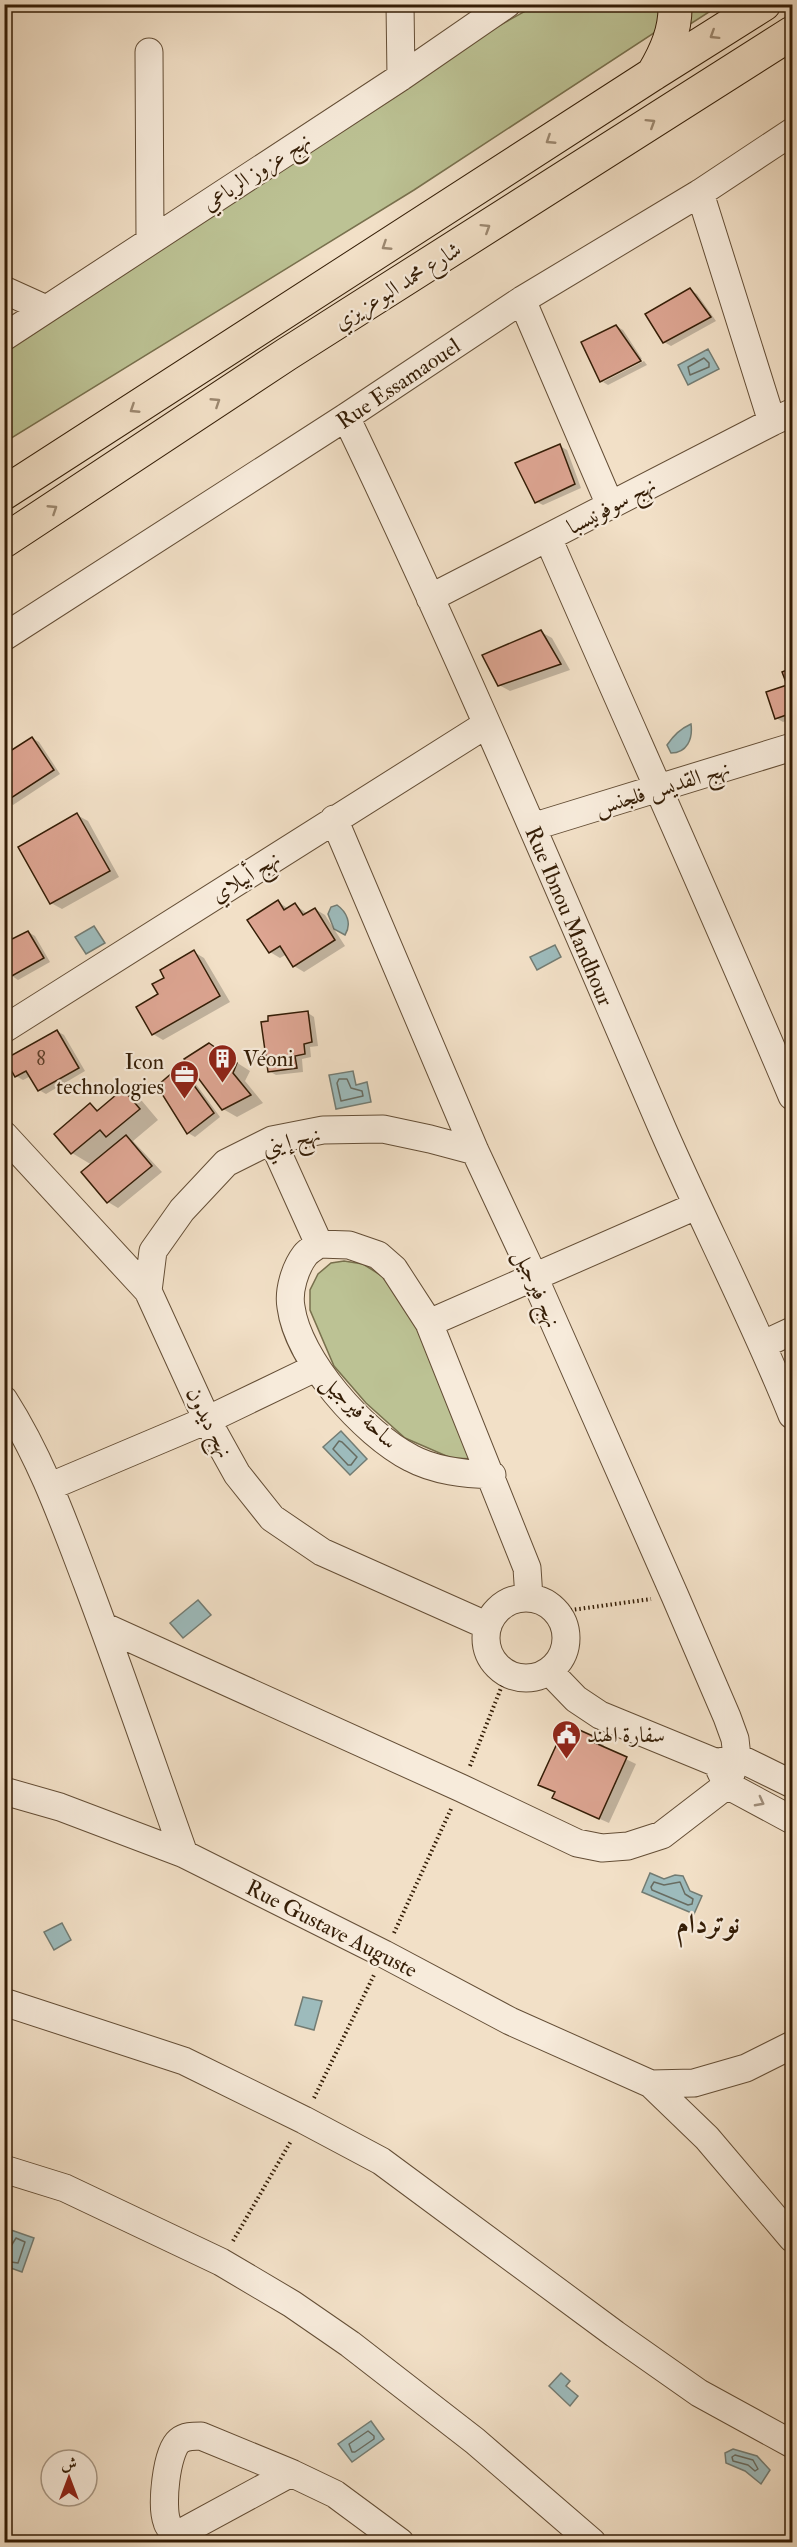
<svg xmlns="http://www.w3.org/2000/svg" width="797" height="2547" font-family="'IM FELL Double Pica',Amiri,serif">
<rect width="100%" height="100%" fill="#f2e0c7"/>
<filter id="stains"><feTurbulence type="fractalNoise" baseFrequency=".00333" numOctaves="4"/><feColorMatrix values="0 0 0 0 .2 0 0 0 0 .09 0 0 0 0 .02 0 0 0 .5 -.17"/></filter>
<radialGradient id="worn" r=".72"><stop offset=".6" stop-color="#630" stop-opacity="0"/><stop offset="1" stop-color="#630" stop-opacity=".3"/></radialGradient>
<!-- green -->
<path fill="#bcc294" stroke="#78704d" stroke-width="1.5" d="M536 5H669V7L654 33 414 190 5 442V349L415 73Z
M689 5H720L681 30Z
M344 1261 363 1264 382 1276 424 1331 475 1459 451 1458 405 1438 366 1403 334 1366 310 1310V1290L318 1274 331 1263Z"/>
<!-- water -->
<path fill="#9dbbbc" stroke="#737c73" stroke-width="1.5" d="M708 349 719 369 688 385 678 365Z
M691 724C693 739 687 753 671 753L667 745C674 735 680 729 691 724Z
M337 905C347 912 352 924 345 935L334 929 328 914 331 907Z
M94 926 105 943 86 954 75 937Z
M555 945 561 957 537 970 530 957Z
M353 1071 356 1085 367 1082 371 1102 336 1109 329 1075Z
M341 1431 367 1459 350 1475 323 1447Z
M198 1600 211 1615 183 1638 170 1623Z
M650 1873 664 1879 675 1875 683 1876 690 1891 702 1896 694 1914 642 1892Z
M62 1923 71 1940 54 1950 44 1932Z
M303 1997 322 2001 314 2030 295 2025Z
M11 2230 34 2238 22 2272 5 2266V2249Z
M561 2373 570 2381 566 2386 578 2396 570 2406 549 2386Z
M371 2421 384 2439 352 2462 338 2444Z
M733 2449 757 2456 770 2470 761 2484 745 2471 726 2463 725 2453Z"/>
<!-- shadow -->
<path fill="#0003" d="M690 290 697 294 716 321 671 346 664 342Z
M616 326 623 330 642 359 603 379V382L601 381Z
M644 361 647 365 608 385 603 382Z
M560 446 567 450 581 488 543 505 537 502Z
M541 632 552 638 570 670 510 691 499 685Z
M792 670V719L783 722 776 718 789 686 784 673Z
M32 738 39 742 60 774 13 805 4 798V757Z
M77 815 88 821 119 877 62 909 51 903Z
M278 902 289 909 295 905 308 914 315 909 325 915 345 946 304 972 294 966 287 954 280 958 270 952Z
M28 932 35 936 50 962 18 980 12 976Z
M194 952 204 958 230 1002 163 1040 153 1034 160 995 166 978Z
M308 1013 314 1017 318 1046 310 1047 311 1057 302 1059 303 1072 276 1075 269 1071Z
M57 1031 64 1035 85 1071 46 1094 39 1090 31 1076 23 1080 16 1076 7 1060Z
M209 1045 250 1071 245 1081 263 1103 237 1117 223 1109Z
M180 1068 187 1072 220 1117 195 1137 188 1133 159 1086Z
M123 1091 142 1101 158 1120 133 1141 162 1172 118 1208 108 1202 83 1172 92 1165 72 1153 90 1105 100 1111Z
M567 1726 594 1739 604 1745 603 1748 636 1764 609 1823 564 1803 556 1793 540 1784Z"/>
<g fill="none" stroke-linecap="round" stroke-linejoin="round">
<!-- shore -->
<path stroke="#686c61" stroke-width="1.5" d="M704 358 709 363V367L690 375 688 367Z
M339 1079H347L351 1088 362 1091 363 1096 341 1101 337 1083Z
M339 1441 342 1442 357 1457 351 1465H348L333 1449Z
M654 1882 664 1885 680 1882 685 1894 693 1899 692 1904 688 1905 652 1890 651 1887Z
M4 2247 11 2246 16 2238 25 2242 18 2263 4 2261
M368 2431 374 2436V2439L355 2452H352L349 2444Z
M735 2455 753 2460 758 2469 755 2471 748 2465 733 2461 732 2457Z"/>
</g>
<!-- building -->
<path fill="#dda592" stroke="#341d06" stroke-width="1.5" d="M690 288 711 317 663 343 645 314Z
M616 325 641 361 600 382 581 342Z
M560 444 575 484 535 503 515 463Z
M541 630 561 664 498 686 482 655Z
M792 668V713L775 719 766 692 787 685 782 672Z
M32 737 54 770 5 802 4 755Z
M77 813 110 871 50 904 18 847Z
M278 900 284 910 295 903 303 915 315 908 335 940 293 967 280 946 269 953 247 920Z
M28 931 44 958 10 977 4 966V943Z
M194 950 220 996 152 1035 136 1007 158 994 152 984 164 978 160 970Z
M308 1011 312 1042 304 1044 305 1054 295 1056 297 1068 268 1072 261 1022 268 1021V1016Z
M57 1030 79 1068 38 1091 26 1071 15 1077 5 1059Z
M209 1043 237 1063 233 1073 251 1095 222 1110 184 1059Z
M180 1066 214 1113 187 1134 157 1086Z
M123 1089 140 1109 106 1137 100 1130 71 1154 54 1134 90 1103 97 1111Z
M126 1135 152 1166 107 1203 81 1172Z
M566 1724 595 1737 593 1742 627 1757 599 1819 552 1798 555 1792 538 1785Z"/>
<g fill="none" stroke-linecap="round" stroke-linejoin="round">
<defs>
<path id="minor" d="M400 4 401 77
M149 52 150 239
M700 193 772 422
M4 290 46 309
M522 300 610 505
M4 337 401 77 507 4
M346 417C459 652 560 892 663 1130 705 1226 753 1318 792 1415
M548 538C629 724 713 909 792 1096
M430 598 772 422 791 413 792 416
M4 637 346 417 522 300 700 193 792 132
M532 827 792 747
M4 1029 487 724
M4 1135 148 1291 207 1420 237 1474 272 1518 322 1552 488 1626
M272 1140 319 1244
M148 1291 153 1251 182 1210 226 1163 272 1140 323 1130 383 1129 430 1139 475 1151
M429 1323 696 1206
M764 1344 792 1331
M4 1400C41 1458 63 1520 87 1583 121 1673 152 1764 184 1854
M492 1475C465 1474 435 1471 411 1458 364 1434 298 1360 291 1307 288 1291 295 1268 305 1255 308 1251 315 1247 319 1244L349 1245 378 1255 394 1269 429 1323 527 1568 529 1598
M51 1486 207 1420 315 1368
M486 1638a40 40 0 1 1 80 0a40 40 0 1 1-80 0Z
M103 1626 461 1788 577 1843 602 1848 628 1846 662 1835 727 1785 737 1757 735 1739 727 1717 675 1596 534 1277 475 1151 334 819
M549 1671 576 1699 600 1715 717 1763 737 1757 792 1784
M720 1770 727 1785 792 1820
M4 1791 60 1807 184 1854 384 1954 510 2021 651 2084 707 2138 792 2238
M4 2002 184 2061 304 2120 381 2161 615 2334 699 2393 792 2444
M651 2084 694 2083 746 2068 792 2045
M4 2169 65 2188 221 2262 292 2304 350 2344 475 2441 592 2542
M291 2473 184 2531 176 2532C172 2529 168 2527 167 2522 161 2507 166 2452 179 2441 185 2436 193 2436 201 2436L291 2473 335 2494 400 2542"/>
<path id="highway" d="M653 74C666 52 676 30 675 4
M4 493 653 74 764 4
M4 541 287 354 792 33"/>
</defs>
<!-- minor casing -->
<use href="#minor" stroke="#644e36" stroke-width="29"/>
<!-- highway casing -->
<use href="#highway" stroke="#341d06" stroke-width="35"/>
<!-- path -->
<path stroke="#341d06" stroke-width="4" stroke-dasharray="1.5 3" stroke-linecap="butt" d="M557 1612 651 1599
M470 1766 507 1673
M394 1933 451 1809
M314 2098 374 1975
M233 2241 291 2141"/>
<!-- minor -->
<use href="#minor" stroke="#f7ebdb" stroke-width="27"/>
<!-- highway -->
<use href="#highway" stroke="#f2e0c7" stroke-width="33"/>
</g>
<!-- one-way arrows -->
<defs><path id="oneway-chevron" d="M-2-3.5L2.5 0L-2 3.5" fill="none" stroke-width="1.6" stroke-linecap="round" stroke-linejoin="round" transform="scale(1.5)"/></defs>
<g stroke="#9c8870">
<use href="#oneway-chevron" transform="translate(714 35) rotate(148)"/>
<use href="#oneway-chevron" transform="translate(651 123) rotate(-32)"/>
<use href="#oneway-chevron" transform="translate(550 140) rotate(147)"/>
<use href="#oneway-chevron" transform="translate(486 228) rotate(-32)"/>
<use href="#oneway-chevron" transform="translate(386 246) rotate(147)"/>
<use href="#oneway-chevron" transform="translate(216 402) rotate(-33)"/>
<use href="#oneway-chevron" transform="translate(134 409) rotate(147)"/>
<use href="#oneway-chevron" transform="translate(53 509) rotate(-33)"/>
</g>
<use stroke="#9f8e7b" href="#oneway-chevron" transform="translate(760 1802) rotate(28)"/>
<!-- icons -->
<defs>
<symbol id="building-pin" viewBox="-11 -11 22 30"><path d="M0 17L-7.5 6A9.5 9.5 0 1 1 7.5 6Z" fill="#8f2418" stroke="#f7ebdb"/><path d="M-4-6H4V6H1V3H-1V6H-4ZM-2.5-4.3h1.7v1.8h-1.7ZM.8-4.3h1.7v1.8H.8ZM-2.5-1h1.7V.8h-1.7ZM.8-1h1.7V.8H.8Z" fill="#fff"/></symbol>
<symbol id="office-pin" viewBox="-11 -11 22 30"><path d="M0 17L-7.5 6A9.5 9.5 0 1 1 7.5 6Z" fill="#8f2418" stroke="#f7ebdb"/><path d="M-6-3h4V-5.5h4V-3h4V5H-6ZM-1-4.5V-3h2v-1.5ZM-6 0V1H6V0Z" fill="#fff"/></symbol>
<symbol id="civic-pin" viewBox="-11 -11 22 30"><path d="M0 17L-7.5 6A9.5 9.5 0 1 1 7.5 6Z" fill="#8f2418" stroke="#f7ebdb"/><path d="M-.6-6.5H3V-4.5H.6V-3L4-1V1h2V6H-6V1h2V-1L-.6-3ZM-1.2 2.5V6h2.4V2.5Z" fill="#fff"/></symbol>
</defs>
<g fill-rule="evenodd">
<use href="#building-pin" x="206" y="1042" width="33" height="45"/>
<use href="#office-pin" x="168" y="1058" width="33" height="45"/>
<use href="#civic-pin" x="550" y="1718" width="33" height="45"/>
</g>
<g text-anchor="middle" stroke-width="4.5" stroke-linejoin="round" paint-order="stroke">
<!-- number labels -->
<g font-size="20" fill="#5e3f29">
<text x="41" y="1065">8</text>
</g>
<!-- street labels -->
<g font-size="22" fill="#341d06" stroke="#f7ebdb">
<text transform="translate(256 171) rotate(-33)" y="8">نهج عزوز الرباعي</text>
<text transform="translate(397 285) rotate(-32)" y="8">شارع محمد البوعزيزي</text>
<text transform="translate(398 383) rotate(-34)" y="8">Rue Essamaouel</text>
<text transform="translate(611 505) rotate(-28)" y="8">نهج سوفونيسبا</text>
<text transform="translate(662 787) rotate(-17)" y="8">نهج القديس فلجنس</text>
<text transform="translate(245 876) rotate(-32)" y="8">نهج أبيلاي</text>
<text transform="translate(570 916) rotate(67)" y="8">Rue Ibnou Mandhour</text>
<text transform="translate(291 1140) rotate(-14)" y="8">نهج إيني</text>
<text transform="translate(538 1288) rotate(66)" y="8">نهج فيرجيل</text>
<text transform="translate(360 1411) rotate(44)" y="8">ساحة فيرجيل</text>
<text transform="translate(210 1422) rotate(63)" y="8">نهج ديدون</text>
<text transform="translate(332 1928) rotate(27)" y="8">Rue Gustave Auguste</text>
</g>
<!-- poi labels -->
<g font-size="22" fill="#341d06" stroke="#f7ebdb" text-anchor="start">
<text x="243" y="1066">Véoni</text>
<text x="164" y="1069" text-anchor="end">Icon<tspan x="164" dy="25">technologies</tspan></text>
<text x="587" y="1742">سفارة الهند</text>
</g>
<!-- district labels -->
<g font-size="28" font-weight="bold" fill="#341d06" stroke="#f7ebdb">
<text x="708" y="1933">نوتردام</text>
</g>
</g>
<!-- margin -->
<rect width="797" height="2547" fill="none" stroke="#f2e0c7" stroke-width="24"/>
<rect x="6" y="6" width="785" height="2535" fill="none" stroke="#341d06" stroke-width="3"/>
<rect x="12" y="12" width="773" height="2523" fill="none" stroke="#341d06" stroke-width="1.5"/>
<!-- north arrow -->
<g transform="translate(69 2478)"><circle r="28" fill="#f7ebdb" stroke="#a99986" stroke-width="1.5"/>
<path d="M0-4.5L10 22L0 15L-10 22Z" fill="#8f2418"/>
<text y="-9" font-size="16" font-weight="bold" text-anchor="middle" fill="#341d06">ش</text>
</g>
<rect width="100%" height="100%" filter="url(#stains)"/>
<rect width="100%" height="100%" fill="url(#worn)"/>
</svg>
